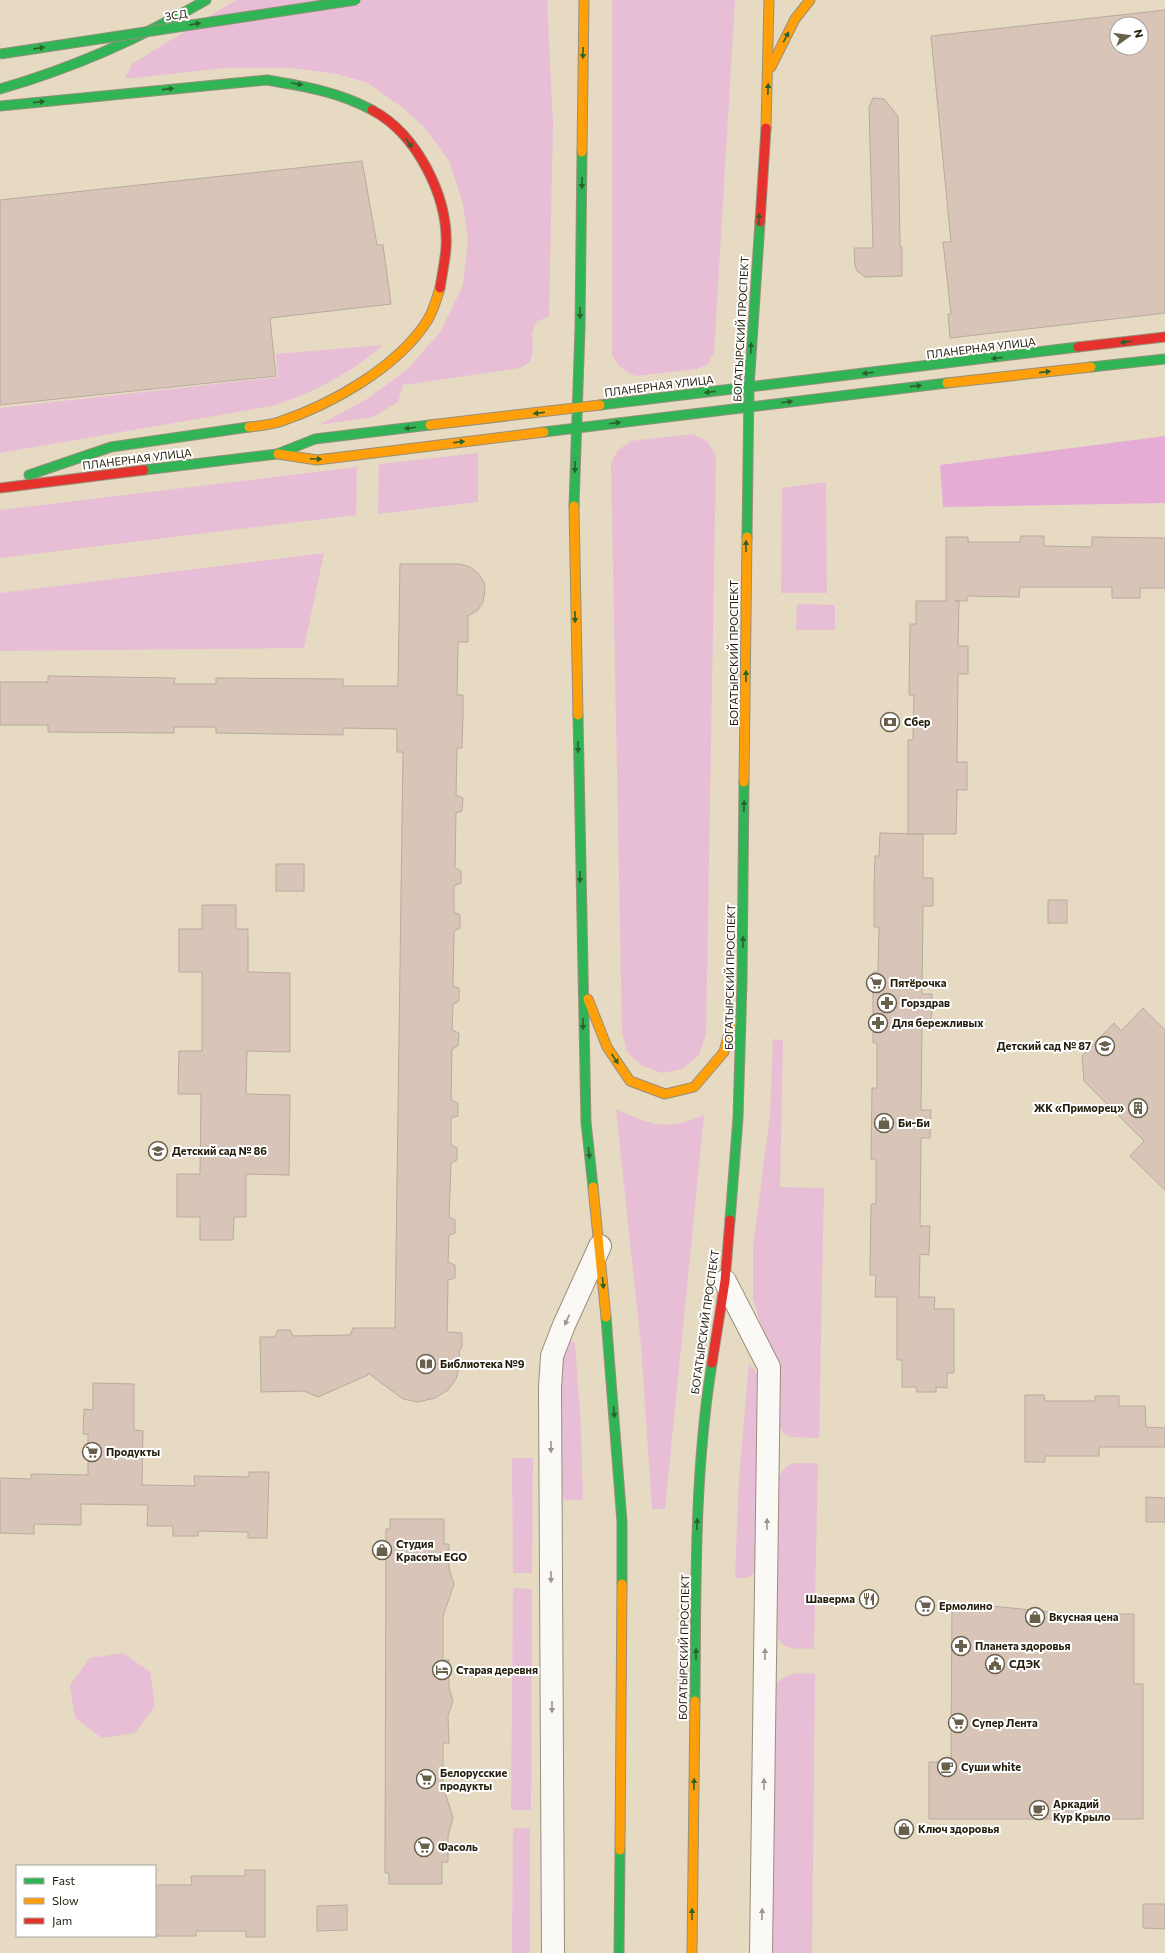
<svg xmlns="http://www.w3.org/2000/svg" width="1165" height="1953" font-family="Commissioner,sans-serif">
<rect width="100%" height="100%" fill="#e6dac2"/>
<!-- green -->
<path fill="#e7bed6" d="M236 0H547L553 124 549 317 537 321 532 333 533 350 530 362 520 368 403 385 398 402 373 417 319 425 367 399 408 369 441 331 463 285 468 240 463 204 449 161 425 128 403 108 368 83 337 74 292 68H224L125 79 132 64Z
M612 0H735L714 352 708 364 697 369 636 376C624 371 618 366 612 355Z
M383 345C346 376 317 391 272 406L0 453V408L278 377 276 354Z
M693 434 707 441 716 456 706 1034 699 1055 682 1069 662 1073 641 1065 627 1052 622 1032 611 464 617 451 631 441Z
M478 453V502L378 514 379 464Z
M357 467 356 515 0 558V510Z
M826 482 827 593H781L782 488Z
M324 553 304 648 0 651V593Z
M797 604 835 605V630H796Z
M773 1039 783 1040 780 1187 824 1188 819 1438 790 1437 783 1433 778 1422V1362L761 1325 753 1299V1247L770 1115Z
M616 1109C653 1125 664 1132 704 1115L665 1509H652L641 1346Z
M570 1341 575 1343 581 1430 583 1500H566L560 1496 562 1367 565 1352Z
M749 1363 757 1374 755 1572 747 1578H735L739 1478Z
M512 1458H533L532 1573H513Z
M818 1463 814 1649C794 1648 784 1652 774 1632L777 1480C788 1458 796 1464 818 1463Z
M513 1588 532 1589 531 1810H511Z
M123 1653 150 1672 155 1706 135 1733 102 1738 75 1718 70 1685 90 1658Z
M797 1673 815 1674 812 1953H770L771 1690C779 1680 785 1675 797 1673Z
M513 1828H530V1953H512Z"/>
<!-- forest -->
<path fill="#e5add6" d="M1165 436V503L943 507 940 465Z"/>
<!-- building -->
<path fill="#d9c5b8" stroke="#b8aa9e" fill-rule="evenodd" d="M1165 10V313L950 338 948 314H951L943 242H951L931 36ZM1117 24H1141V48H1117Z
M873 98 884 99 898 116 900 247H902V276L865 277 857 271 855 265 854 248H873L869 107Z
M362 161 377 245H383L391 304 270 318 276 376 0 405V200Z
M1021 536H1044V546L1092 547V537L1165 538V588H1140V598H1112V587H1020L1019 597 967 596V601H955H959L958 646H968V674H958L957 762H967V790H957L956 834H908V740H913L914 695H909L910 624H916V601H946V537H968V542H1020Z
M400 564H460L470 567 478 573 484 582 485 591 483 602 478 610 468 616V642H458L457 695H463V716L462 748H457L456 795 463 798 462 811 456 813 455 868 461 871V883L454 886V912L460 915V928L454 931 453 986 459 988V1001L453 1004 452 1030 459 1033 458 1046 452 1049 451 1100 458 1103V1116L451 1118V1145L457 1148V1160L451 1163 449 1217 455 1220V1233L449 1235 448 1262 455 1265V1278L448 1280 447 1332 462 1333V1347L459 1351 460 1364 456 1379 448 1390 435 1398 418 1402 403 1399 368 1373V1375L318 1397 304 1391 261 1392 260 1337H275L278 1330H290L293 1336 350 1335 353 1328H395L403 752H397V729L343 728V735L216 733V727H174V733L48 732V725H0V682H48V676L175 678 174 684H216V678L343 679V686H398Z
M880 833 923 834V878H933V906H923L922 994H932V1008L931 1022H922L921 1110H931L930 1138H921L920 1226H930L929 1255 920 1254 919 1297H935L934 1309H954V1373H947V1388L936 1387V1392H917L916 1387H902V1360H897V1297H875L876 1275H870L871 1204H876V1159H871L872 1088H877V1043H873V972H878L879 927H874V886L875 856H879Z
M276 864H304V891H276Z
M1048 900H1067V923H1048Z
M202 905H236V929H248V972L290 973V1052L247 1051 246 1094 290 1095 289 1175 246 1174V1217H234L233 1240H200V1217H177V1174H200L201 1094H178L179 1051H202V972H179V929H202Z
M1143 1008 1165 1030V1190L1130 1156 1144 1141 1084 1081 1082 1056 1114 1023 1121 1031Z
M93 1383 134 1384V1430L143 1431 142 1485 195 1486 194 1476 249 1477V1472H269L267 1538H248V1532L198 1531V1536H173V1526H147L148 1505 81 1504V1525L34 1524V1534L0 1533V1478L31 1479V1474L88 1475V1434H83L84 1409 93 1410Z
M1025 1395H1044L1045 1401H1095V1396H1119V1406H1145L1146 1427 1165 1428V1447H1099V1456H1045V1462H1025Z
M1146 1497 1165 1498V1522H1146Z
M390 1519H444V1544H449V1569L454 1584 443 1616V1660H449V1688L453 1701 448 1716 449 1743H443V1786L453 1818 448 1836V1862H442V1884H389V1873H385L386 1529H390Z
M952 1602 1070 1614H1134V1684H1143V1819H929V1762H951Z
M245 1870H265V1937H246V1931H196V1936H155V1885H192L191 1876H245Z
M1143 1904H1165V1929L1143 1928Z
M347 1905V1930L317 1931V1906Z"/>
<g fill="none" stroke-linecap="round" stroke-linejoin="round">
<defs>
<path id="street" d="M725 1281 769 1367 761 1953
M553 1953 550 1388 552 1356 564 1325 600 1246"/>
<path id="fast" d="M0 89C73 68 141 38 206 0
M0 106 267 80C303 86 339 92 372 110
M1091 367 1165 359
M600 405 1078 347
M544 432 947 383
M144 470 277 454 315 439 430 425
M29 475 111 447 249 427
M574 506 580 328 582 152
M747 537 749 387 760 222
M578 715 586 1122 593 1187
M730 1220 738 1118 742 981 744 782
M606 1317 622 1522V1584
M695 1701C696 1588 694 1474 712 1363
M619 1953 620 1850"/>
<path id="slow" d="M771 67 795 19 810 0
M766 128 769 0
M582 152 584 0
M947 383 1091 367
M430 425 600 405
M249 427C258 426 269 425 279 422 330 405 397 368 427 321 433 312 437 298 440 288
M278 454 317 460 544 432
M574 506 578 715
M744 782 747 537
M588 999 607 1047 630 1081 665 1094 694 1087 724 1052 732 1021
M593 1187 606 1317
M620 1850 622 1584
M692 1953 695 1701"/>
<path id="jam" d="M372 110C417 134 449 197 446 248 445 261 442 275 440 288
M760 222 766 128
M1078 347 1165 337
M0 488 144 470
M712 1363 725 1281 730 1220"/>
</defs>
<!-- street casing -->
<use href="#street" stroke="#978f7c" stroke-width="24"/>
<!-- fast casing -->
<use href="#fast" stroke="#978f7c" stroke-width="11"/>
<!-- slow casing -->
<use href="#slow" stroke="#978f7c" stroke-width="11"/>
<!-- jam casing -->
<use href="#jam" stroke="#978f7c" stroke-width="11"/>
<!-- street -->
<use href="#street" stroke="#fbf9f6" stroke-width="22"/>
<!-- fast -->
<use href="#fast" stroke="#30b455" stroke-width="9"/>
<!-- slow -->
<use href="#slow" stroke="#ff9f0a" stroke-width="9"/>
<!-- jam -->
<use href="#jam" stroke="#e5322d" stroke-width="9"/>
<defs>
<path id="fast-bridge" d="M0 54 356 0"/>
</defs>
<!-- fast-bridge casing -->
<use href="#fast-bridge" stroke="#978f7c" stroke-width="11" stroke-linecap="butt"/>
<!-- fast-bridge -->
<use href="#fast-bridge" stroke="#30b455" stroke-width="9"/>
</g>
<!-- one-way arrows -->
<defs><path id="oneway-solid" d="M-6-.8H1V-3.2L6.5 0L1 3.2V.8H-6Z"/></defs>
<g fill="#2a622d">
<use href="#oneway-solid" transform="translate(195 24) rotate(-9)"/>
<use href="#oneway-solid" transform="translate(786 37) rotate(-63)"/>
<use href="#oneway-solid" transform="translate(39 48) rotate(-9)"/>
<use href="#oneway-solid" transform="translate(583 53) rotate(91)"/>
<use href="#oneway-solid" transform="translate(297 84) rotate(9)"/>
<use href="#oneway-solid" transform="translate(168 89) rotate(-6)"/>
<use href="#oneway-solid" transform="translate(768 89) rotate(-88)"/>
<use href="#oneway-solid" transform="translate(39 102) rotate(-6)"/>
<use href="#oneway-solid" transform="translate(409 143) rotate(54)"/>
<use href="#oneway-solid" transform="translate(582 183) rotate(91)"/>
<use href="#oneway-solid" transform="translate(759 219) rotate(-86)"/>
<use href="#oneway-solid" transform="translate(580 313) rotate(91)"/>
<use href="#oneway-solid" transform="translate(1126 342) rotate(173)"/>
<use href="#oneway-solid" transform="translate(751 348) rotate(-87)"/>
<use href="#oneway-solid" transform="translate(997 358) rotate(173)"/>
<use href="#oneway-solid" transform="translate(1045 372) rotate(-6)"/>
<use href="#oneway-solid" transform="translate(868 373) rotate(173)"/>
<use href="#oneway-solid" transform="translate(916 386) rotate(-6)"/>
<use href="#oneway-solid" transform="translate(710 392) rotate(173)"/>
<use href="#oneway-solid" transform="translate(787 402) rotate(-7)"/>
<use href="#oneway-solid" transform="translate(539 413) rotate(173)"/>
<use href="#oneway-solid" transform="translate(615 423) rotate(-7)"/>
<use href="#oneway-solid" transform="translate(410 428) rotate(173)"/>
<use href="#oneway-solid" transform="translate(459 442) rotate(-7)"/>
<use href="#oneway-solid" transform="translate(316 459) rotate(3)"/>
<use href="#oneway-solid" transform="translate(575 467) rotate(92)"/>
<use href="#oneway-solid" transform="translate(746 546) rotate(-90)"/>
<use href="#oneway-solid" transform="translate(575 617) rotate(89)"/>
<use href="#oneway-solid" transform="translate(746 676) rotate(-90)"/>
<use href="#oneway-solid" transform="translate(578 747) rotate(89)"/>
<use href="#oneway-solid" transform="translate(744 806) rotate(-89)"/>
<use href="#oneway-solid" transform="translate(580 877) rotate(89)"/>
<use href="#oneway-solid" transform="translate(743 942) rotate(-89)"/>
<use href="#oneway-solid" transform="translate(583 1024) rotate(89)"/>
<use href="#oneway-solid" transform="translate(615 1059) rotate(56)"/>
<use href="#oneway-solid" transform="translate(589 1153) rotate(83)"/>
<use href="#oneway-solid" transform="translate(603 1283) rotate(85)"/>
<use href="#oneway-solid" transform="translate(614 1412) rotate(85)"/>
<use href="#oneway-solid" transform="translate(697 1524) rotate(-88)"/>
<use href="#oneway-solid" transform="translate(696 1654) rotate(-89)"/>
<use href="#oneway-solid" transform="translate(694 1784) rotate(-89)"/>
<use href="#oneway-solid" transform="translate(692 1914) rotate(-89)"/>
</g>
<g fill="#9b968d">
<use href="#oneway-solid" transform="translate(567 1320) rotate(114)"/>
<use href="#oneway-solid" transform="translate(551 1447) rotate(90)"/>
<use href="#oneway-solid" transform="translate(767 1524) rotate(-89)"/>
<use href="#oneway-solid" transform="translate(551 1577) rotate(90)"/>
<use href="#oneway-solid" transform="translate(765 1654) rotate(-89)"/>
<use href="#oneway-solid" transform="translate(552 1707) rotate(90)"/>
<use href="#oneway-solid" transform="translate(764 1784) rotate(-89)"/>
<use href="#oneway-solid" transform="translate(762 1914) rotate(-89)"/>
</g>
<!-- icons -->
<defs>
<symbol id="bank-ring" viewBox="-11 -11 22 22"><circle r="9.5" fill="#fff" stroke="#69604c" stroke-width="1.5"/><path d="M-6-4H6V4H-6ZM0-2.3a2.3 2.3 0 1 0 0 4.6a2.3 2.3 0 1 0 0-4.6Z" fill="#69604c"/></symbol>
<symbol id="supermarket-ring" viewBox="-11 -11 22 22"><circle r="9.5" fill="#fff" stroke="#69604c" stroke-width="1.5"/><path d="M-6-5.5h2.5l.6 2H6L4.5 2H-2.5L-4.4-4H-6ZM-1.5 3.2a1.3 1.3 0 1 0 .1 0ZM3 3.2a1.3 1.3 0 1 0 .1 0Z" fill="#69604c"/></symbol>
<symbol id="pharmacy-ring" viewBox="-11 -11 22 22"><circle r="9.5" fill="#fff" stroke="#69604c" stroke-width="1.5"/><path d="M-2-6h4v4h4v4h-4v4h-4v-4h-4v-4h4Z" fill="#69604c"/></symbol>
<symbol id="school-ring" viewBox="-11 -11 22 22"><circle r="9.5" fill="#fff" stroke="#69604c" stroke-width="1.5"/><path d="M0-5L7-2L0 1L-7-2ZM-4 1L0 2.5L4 1V4Q0 6-4 4Z" fill="#69604c"/></symbol>
<symbol id="building-ring" viewBox="-11 -11 22 22"><circle r="9.5" fill="#fff" stroke="#69604c" stroke-width="1.5"/><path d="M-4-6H4V6H1V3H-1V6H-4ZM-2.5-4.3h1.7v1.8h-1.7ZM.8-4.3h1.7v1.8H.8ZM-2.5-1h1.7V.8h-1.7ZM.8-1h1.7V.8H.8Z" fill="#69604c"/></symbol>
<symbol id="shop-ring" viewBox="-11 -11 22 22"><circle r="9.5" fill="#fff" stroke="#69604c" stroke-width="1.5"/><path d="M-5-2.5h2.3a2.7 3.5 0 0 1 5.4 0H5L5.5 6h-11ZM-1.5-2.5h3a1.5 2.3 0 0 0-3 0Z" fill="#69604c"/></symbol>
<symbol id="library-ring" viewBox="-11 -11 22 22"><circle r="9.5" fill="#fff" stroke="#69604c" stroke-width="1.5"/><path d="M-6-4Q-3-5.5-.7-3.5V5Q-3 3-6 4ZM6-4Q3-5.5 .7-3.5V5Q3 3 6 4Z" fill="#69604c"/></symbol>
<symbol id="restaurant-ring" viewBox="-11 -11 22 22"><circle r="9.5" fill="#fff" stroke="#69604c" stroke-width="1.5"/><path d="M-5-6h1v4h1v-4h1v4h1v-4h1v5L-1.5 .5V6h-2V.5L-5-1ZM5-6V6H3V1.5H1.5Q1.5-4 5-6Z" fill="#69604c"/></symbol>
<symbol id="civic-ring" viewBox="-11 -11 22 22"><circle r="9.5" fill="#fff" stroke="#69604c" stroke-width="1.5"/><path d="M-.6-6.5H3V-4.5H.6V-3L4-1V1h2V6H-6V1h2V-1L-.6-3ZM-1.2 2.5V6h2.4V2.5Z" fill="#69604c"/></symbol>
<symbol id="hotel-ring" viewBox="-11 -11 22 22"><circle r="9.5" fill="#fff" stroke="#69604c" stroke-width="1.5"/><path d="M-6-4.5h1.5V1H6V5H4.5V3h-9V5H-6ZM-4 0a1.8 1.8 0 1 1 3.6 0ZM.5 0V-2.5h3Q6-2.5 6 0Z" fill="#69604c"/></symbol>
<symbol id="cafe-ring" viewBox="-11 -11 22 22"><circle r="9.5" fill="#fff" stroke="#69604c" stroke-width="1.5"/><path d="M-5.5-4.5H6V0H3Q3 3.5 0 3.5H-2.5Q-5.5 3.5-5.5 0ZM3-3.2v2h1.7v-2ZM-6 4.5H4V6H-6Z" fill="#69604c"/></symbol>
</defs>
<g fill-rule="evenodd">
<use href="#bank-ring" x="879" y="711" width="22" height="22"/>
<use href="#supermarket-ring" x="865" y="972" width="22" height="22"/>
<use href="#pharmacy-ring" x="876" y="992" width="22" height="22"/>
<use href="#pharmacy-ring" x="867" y="1012" width="22" height="22"/>
<use href="#school-ring" x="1094" y="1035" width="22" height="22"/>
<use href="#building-ring" x="1127" y="1097" width="22" height="22"/>
<use href="#shop-ring" x="873" y="1112" width="22" height="22"/>
<use href="#school-ring" x="147" y="1140" width="22" height="22"/>
<use href="#library-ring" x="415" y="1353" width="22" height="22"/>
<use href="#supermarket-ring" x="81" y="1441" width="22" height="22"/>
<use href="#shop-ring" x="371" y="1539" width="22" height="22"/>
<use href="#restaurant-ring" x="858" y="1588" width="22" height="22"/>
<use href="#supermarket-ring" x="914" y="1595" width="22" height="22"/>
<use href="#shop-ring" x="1024" y="1606" width="22" height="22"/>
<use href="#pharmacy-ring" x="950" y="1635" width="22" height="22"/>
<use href="#civic-ring" x="984" y="1653" width="22" height="22"/>
<use href="#hotel-ring" x="431" y="1659" width="22" height="22"/>
<use href="#supermarket-ring" x="947" y="1712" width="22" height="22"/>
<use href="#cafe-ring" x="936" y="1756" width="22" height="22"/>
<use href="#supermarket-ring" x="415" y="1768" width="22" height="22"/>
<use href="#cafe-ring" x="1028" y="1799" width="22" height="22"/>
<use href="#shop-ring" x="893" y="1818" width="22" height="22"/>
<use href="#supermarket-ring" x="413" y="1836" width="22" height="22"/>
</g>
<g text-anchor="middle" stroke-width="4" stroke-linejoin="round" paint-order="stroke">
<!-- street labels -->
<g font-size="11" fill="#251e0c" stroke="#fff">
<text transform="translate(176 15) rotate(-9)" y="4">ЗСД</text>
<text transform="translate(741 329) rotate(-87)" y="4">БОГАТЫРСКИЙ ПРОСПЕКТ</text>
<text transform="translate(981 348) rotate(-7)" y="4">ПЛАНЕРНАЯ УЛИЦА</text>
<text transform="translate(659 386) rotate(-7)" y="4">ПЛАНЕРНАЯ УЛИЦА</text>
<text transform="translate(137 459) rotate(-7)" y="4">ПЛАНЕРНАЯ УЛИЦА</text>
<text transform="translate(734 653) rotate(-90)" y="4">БОГАТЫРСКИЙ ПРОСПЕКТ</text>
<text transform="translate(730 977) rotate(-89)" y="4">БОГАТЫРСКИЙ ПРОСПЕКТ</text>
<text transform="translate(705 1322) rotate(-82)" y="4">БОГАТЫРСКИЙ ПРОСПЕКТ</text>
<text transform="translate(684 1647) rotate(-89)" y="4">БОГАТЫРСКИЙ ПРОСПЕКТ</text>
</g>
<!-- poi labels -->
<g font-size="11" font-weight="bold" fill="#251e0c" stroke="#fff" text-anchor="start">
<text x="904" y="726">Сбер</text>
<text x="890" y="987">Пятёрочка</text>
<text x="901" y="1007">Горздрав</text>
<text x="892" y="1027">Для бережливых</text>
<text x="1091" y="1050" text-anchor="end">Детский сад № 87</text>
<text x="1124" y="1112" text-anchor="end">ЖК «Приморец»</text>
<text x="898" y="1127">Би-Би</text>
<text x="172" y="1155">Детский сад № 86</text>
<text x="440" y="1368">Библиотека №9</text>
<text x="106" y="1456">Продукты</text>
<text x="396" y="1548">Студия<tspan x="396" dy="13">Красоты EGO</tspan></text>
<text x="855" y="1603" text-anchor="end">Шаверма</text>
<text x="939" y="1610">Ермолино</text>
<text x="1049" y="1621">Вкусная цена</text>
<text x="975" y="1650">Планета здоровья</text>
<text x="1009" y="1668">СДЭК</text>
<text x="456" y="1674">Старая деревня</text>
<text x="972" y="1727">Супер Лента</text>
<text x="961" y="1771">Суши white</text>
<text x="440" y="1777">Белорусские<tspan x="440" dy="13">продукты</tspan></text>
<text x="1053" y="1808">Аркадий<tspan x="1053" dy="13">Кур Крыло</tspan></text>
<text x="918" y="1833">Ключ здоровья</text>
<text x="438" y="1851">Фасоль</text>
</g>
</g>
<!-- legend -->
<rect x="16" y="1865" width="140" height="72" fill="#ffffff" stroke="#a8a59e"/>
<rect x="24" y="1878" width="20" height="6" fill="#30b455" stroke="#a8a59e"/>
<text x="52" y="1885" font-size="12" fill="#251e0c">Fast</text>
<rect x="24" y="1898" width="20" height="6" fill="#ff9f0a" stroke="#a8a59e"/>
<text x="52" y="1905" font-size="12" fill="#251e0c">Slow</text>
<rect x="24" y="1918" width="20" height="6" fill="#e5322d" stroke="#a8a59e"/>
<text x="52" y="1925" font-size="12" fill="#251e0c">Jam</text>
<!-- north arrow -->
<g transform="translate(1129 36) rotate(76)"><circle r="19" fill="#ffffff" stroke="#a8a59e"/>
<path d="M0-3L7 15L0 10L-7 15Z" fill="#69604c"/>
<text y="-6" font-size="11" font-weight="bold" text-anchor="middle" fill="#251e0c">N</text>
</g>
</svg>
